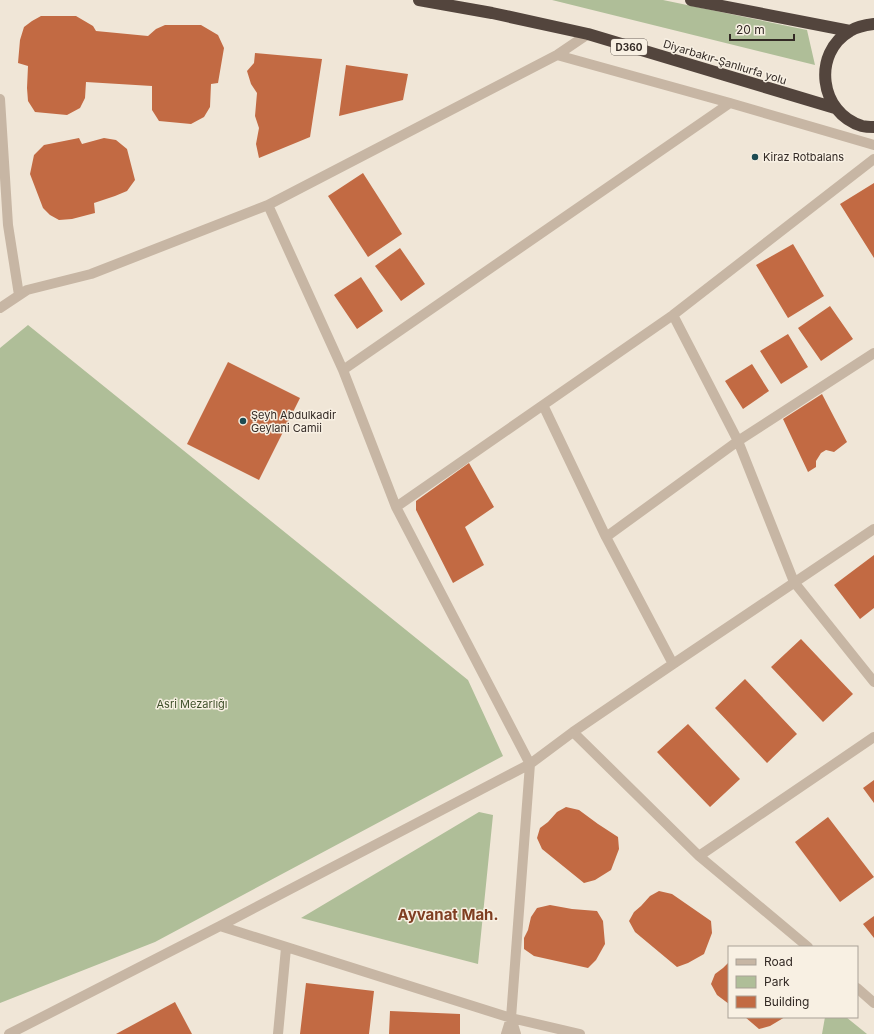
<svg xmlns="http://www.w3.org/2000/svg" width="874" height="1034" font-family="Inter,sans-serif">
<rect width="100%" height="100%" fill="#f0e6d7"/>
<!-- green -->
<path fill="#afbe98" d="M552 0H663L807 30 815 65Z
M28 325 468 680 503 756 155 942 0 1003V348Z
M479 812 493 815 478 964 301 918Z
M825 1017H846L867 1034H822Z"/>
<!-- building -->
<path fill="#c26a43" d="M41 16H76L93 26 96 31 148 36 156 29 165 25H201L218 35 224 48 218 83 211 84 210 107 204 117 191 124 159 121 152 110V86L86 82 85 98 80 108 67 115 35 112 28 101 27 88 28 66 18 63 20 40 24 27 32 21Z
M255 53 322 59 310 137 259 158 256 144 259 128 255 116 257 93 251 84 247 71 254 63Z
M346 65 408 74 403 100 339 116Z
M79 138 82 144 104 138 116 140 127 149 135 180 127 191 115 196 94 203 95 213 72 219 59 220 50 215 43 208 30 174 34 155 44 145Z
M363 173 402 234 368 257 328 196Z
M874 183V258L840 204Z
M793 244 824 296 788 318 756 265Z
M400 248 425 284 401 301 375 266Z
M361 277 383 311 357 329 334 295Z
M830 306 853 339 821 361 798 328Z
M788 334 808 367 781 384 760 351Z
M228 362 300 398 259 480 187 444Z
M752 364 769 391 743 409 725 381Z
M822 394 847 442 834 452 826 450 821 453 816 461V467L808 472 783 419Z
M469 463 494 507 465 527 484 565 453 583 416 510V501Z
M874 555V608L860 619 834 585Z
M801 639 853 694 823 722 771 667Z
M745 679 797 734 767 763 715 708Z
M688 724 740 779 710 807 657 752Z
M874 780V803L863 788Z
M566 807 579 810 598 824 618 837 619 849 611 870 595 880 584 883 542 849 537 838 540 828 548 822 557 812Z
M828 817 874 877 840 902 795 842Z
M659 891 672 894 711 921 712 933 704 954 688 963 677 967 635 932 629 921 634 912 641 906 650 896Z
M550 905 572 909 597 911 603 921 605 944 596 960 588 968 534 956 524 949V938L528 930 531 917 537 908Z
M874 916V938L863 924Z
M729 962V1004L717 995 711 984 715 974 723 968Z
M306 983 374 991 369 1034H300Z
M175 1002 192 1034H116Z
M390 1011 460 1014V1034H389Z
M745 1017H785L770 1026 759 1029Z"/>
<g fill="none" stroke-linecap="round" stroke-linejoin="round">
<!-- minor -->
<path stroke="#c7b6a4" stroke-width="10" d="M588 34 557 55 268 205 343 370 730 103
M557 55 730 103 874 145
M0 99 8 225 19 295
M0 308 27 290 91 274 268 205
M673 315 738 441 794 582 874 682
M343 370 396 507 673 315 874 159
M543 405 606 537 673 664
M396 507 530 764 511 1018 506 1034
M606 537 738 441 874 353
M573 732 699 856 808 947
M699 856 874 737
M220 926 511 1018 580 1034
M857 988 874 1003
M511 1018 516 1034
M9 1034 220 926 530 764 573 732 673 664 874 529
M278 1034 286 948"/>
<!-- highway -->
<path stroke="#53453d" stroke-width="12" d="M419 0 492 13 588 34 835 108
M691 0 850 31
M874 24C866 25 858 26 850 31 812 53 819 113 862 126 866 127 870 127 874 127"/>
</g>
<!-- markers -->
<g fill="#1d4b52" stroke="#f8f0e3" stroke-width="1.5">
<circle cx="755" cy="157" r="4"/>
<circle cx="243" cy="421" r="4"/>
</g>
<g text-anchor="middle" stroke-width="3" stroke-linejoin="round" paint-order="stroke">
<!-- shield labels -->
<rect fill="#f8f0e3" stroke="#6e655e" stroke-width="1" x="611" y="39" width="36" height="16" rx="3"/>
<g font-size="10" font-weight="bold" fill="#332a25">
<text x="629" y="51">D360</text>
</g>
<!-- street labels -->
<g font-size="11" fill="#332a25" stroke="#f8f0e3">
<text transform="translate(725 62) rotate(17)" y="4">Diyarbakır-Şanlıurfa yolu</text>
</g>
<!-- poi labels -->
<g font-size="11" fill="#332a25" stroke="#f8f0e3" text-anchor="start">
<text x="763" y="161">Kiraz Rotbalans</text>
<text x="251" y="419">Şeyh Abdulkadir<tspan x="251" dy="13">Geylani Camii</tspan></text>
</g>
<!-- park labels -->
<g font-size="11" fill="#3f502a" stroke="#f8f0e3">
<text x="192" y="708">Asri Mezarlığı</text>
</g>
<!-- district labels -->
<g font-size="15" font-weight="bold" fill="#7f3e21" stroke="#f8f0e3">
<text x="448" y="920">Ayvanat Mah.</text>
</g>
</g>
<!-- legend -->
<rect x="728" y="946" width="130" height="72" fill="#f8f0e3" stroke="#a9a197"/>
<rect x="736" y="959" width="20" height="6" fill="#c7b6a4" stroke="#a9a197"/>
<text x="764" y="966" font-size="12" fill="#332a25">Road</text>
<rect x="736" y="976" width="20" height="12" fill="#afbe98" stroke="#a9a197"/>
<text x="764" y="986" font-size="12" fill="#332a25">Park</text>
<rect x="736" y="996" width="20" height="12" fill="#c26a43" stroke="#a9a197"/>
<text x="764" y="1006" font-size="12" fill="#332a25">Building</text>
<!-- scale -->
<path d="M730 34v6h64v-6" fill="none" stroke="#332a25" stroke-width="2"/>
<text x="736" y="34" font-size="12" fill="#332a25" stroke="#f8f0e3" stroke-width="3" paint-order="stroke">20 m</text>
</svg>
